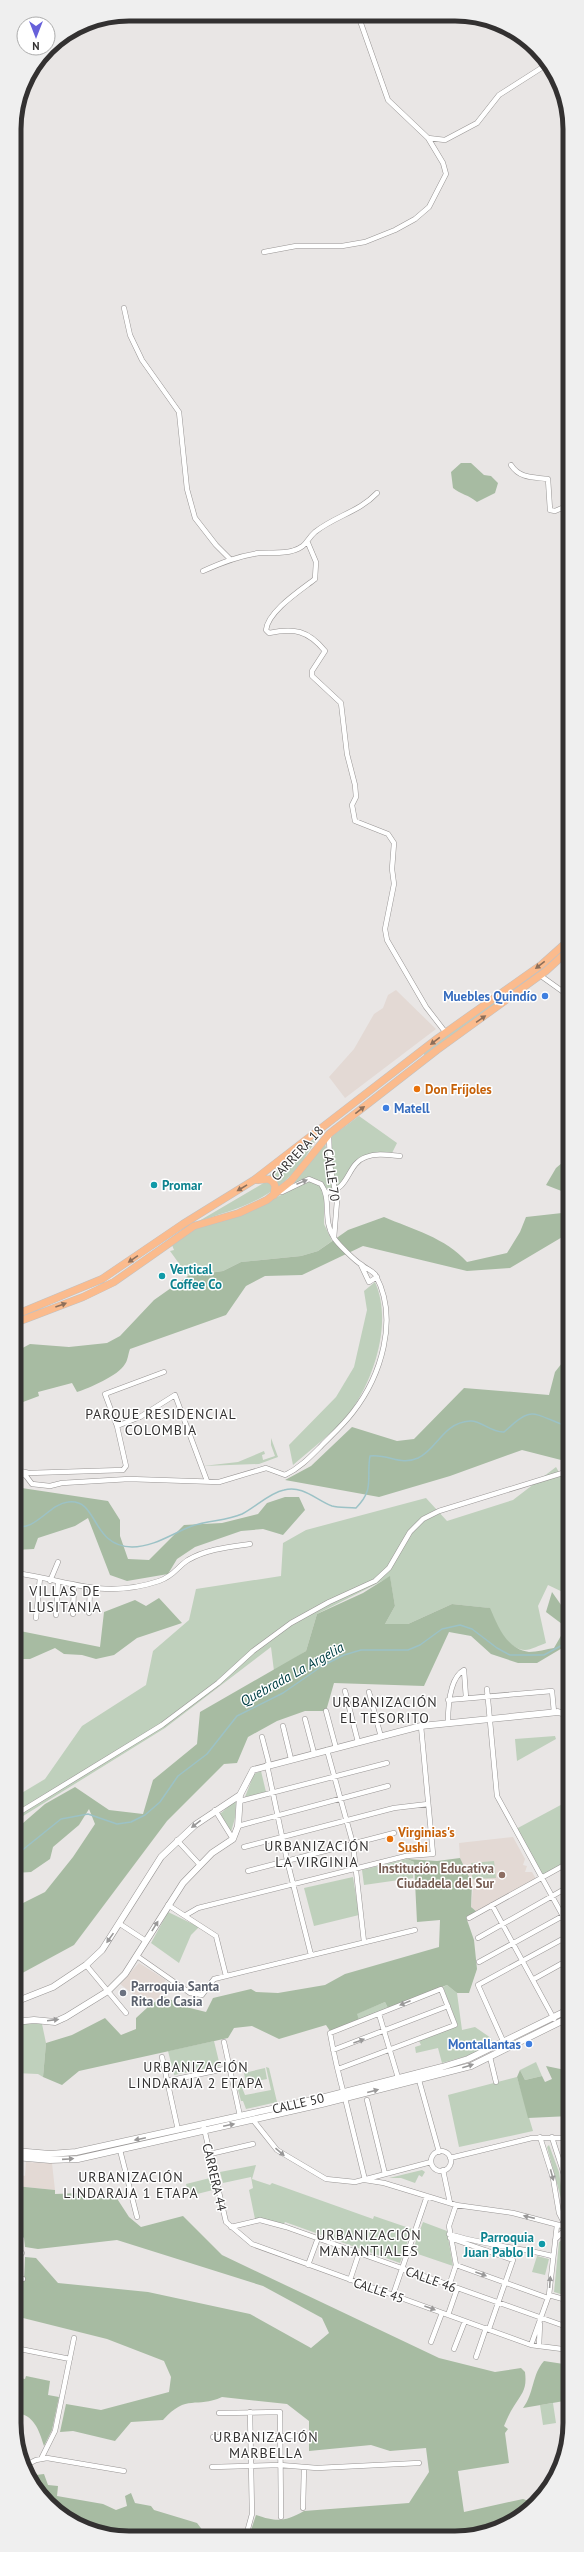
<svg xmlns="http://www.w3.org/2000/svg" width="584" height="2552" font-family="'PT Sans',sans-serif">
<rect width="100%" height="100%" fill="#e9e6e5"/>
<!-- built -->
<path fill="#e3d9d4" d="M396 990 436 1029 345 1098 329 1077 354 1049 374 1014 383 1008 388 995Z
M513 1837 525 1859 523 1865 527 1866 525 1872H532L536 1879 477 1912 471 1907 473 1888 460 1858 459 1843Z
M139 1963 166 1980 158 1992 163 1995 147 2005 120 1984Z
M15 2160 19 2161 17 2174 25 2176 26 2162 52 2163 55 2190 15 2186Z"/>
<!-- green -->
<path fill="#bfd0bc" d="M569 943 568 947 545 969 425 1056 423 1053Z
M359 1116 397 1143 392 1153C377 1151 361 1153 351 1166 347 1173 344 1182 337 1187L332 1166 331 1137Z
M319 1135 298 1169 278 1187 267 1177Z
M325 1142 333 1189H327L323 1183 309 1177 292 1184Z
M267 1181 272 1185V1191C250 1206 224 1213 199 1221Z
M309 1181 320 1185 324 1193V1224L332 1241 318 1251 301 1256 241 1262 223 1271 188 1276 170 1251 174 1250 172 1245 195 1229 275 1198Z
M375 1282C392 1320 376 1374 353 1408 337 1430 314 1447 293 1465L289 1445 336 1397 354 1367 367 1310 364 1291Z
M271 1438 278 1457 259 1464 203 1466 238 1462 264 1451 265 1454 262 1455 263 1460 275 1456 271 1445Z
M556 1467 569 1490V1595L548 1585 538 1606 546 1643C540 1645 531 1650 525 1650 504 1648 496 1623 489 1608L452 1604 408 1624H385L395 1606 390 1577 317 1614 306 1651 274 1671 271 1647 165 1728 15 1821V1797L45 1779 82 1726 146 1685 153 1651 189 1620 196 1589 281 1576 283 1543 306 1530 426 1498 447 1521 513 1500Z
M555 1736 556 1739 517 1761 515 1739Z
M261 1771 266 1792 245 1797 254 1774Z
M236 1800 235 1818 231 1832 220 1814Z
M570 1800V1859L543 1875 516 1829Z
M407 1859 414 1862 413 1878 364 1885 362 1870Z
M494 1861 496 1878 472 1879 471 1863Z
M353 1877 359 1915 314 1926 304 1888Z
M168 1912 199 1927 191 1935 179 1963 151 1943Z
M447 1985 457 1993 462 2030 475 2027 491 2038 493 2044 467 2056 442 2063 438 2048 416 2053 415 2047 421 2045 419 2041 458 2026 443 1987Z
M385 2002 388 2008 359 2020 356 2014Z
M33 2023 42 2024 46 2043 43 2077 38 2074 15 2073V2025Z
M214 2041 220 2066 174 2075 168 2051Z
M536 2062 542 2076 525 2080 520 2070Z
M266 2067 269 2068 277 2102 246 2109 243 2101H241L237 2086 241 2085 245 2095 271 2090Z
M265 2068 267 2079 246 2083 244 2073Z
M517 2077 533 2131 459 2147 448 2095Z
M549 2145 559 2172 565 2213 547 2147Z
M256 2165 252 2179 270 2185 272 2183 373 2219 374 2216 412 2229 400 2263 285 2222 283 2225 255 2219 249 2190 253 2188 251 2177 223 2183 220 2172Z
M422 2170 425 2172 422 2177 419 2175 415 2183 401 2178H389Z
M210 2178 213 2190 189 2196 186 2184Z
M423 2222 447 2231 453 2266 412 2252Z
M570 2233V2297L554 2292 559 2242Z
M537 2256 549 2259 545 2275 532 2272Z
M553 2403 556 2423 543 2425 540 2405Z"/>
<!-- forest -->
<path fill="#a7bba2" d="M461 463H471L484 475 491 476 498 483 495 493 477 502C469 495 460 494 453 488L451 472Z
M569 1157V1236H564L510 1268 467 1271 363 1246 302 1275 265 1276 246 1286 226 1315 130 1349C128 1354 128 1360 125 1364 118 1376 89 1388 77 1392L72 1383 38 1392 39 1396 15 1405V1352L30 1344 69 1347 107 1343 120 1336 154 1300 188 1276 223 1271 241 1262 301 1256 318 1251 348 1230 384 1217C412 1229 446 1238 467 1262L507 1253 520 1232 526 1217 562 1213 564 1192 546 1185 556 1168Z
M569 1354V1468L565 1461 522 1450 450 1476 379 1497 285 1480 311 1466 352 1427 397 1441 414 1439 464 1388 549 1395 555 1372Z
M15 1487 108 1501 120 1520V1536L128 1559 149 1560 184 1525 222 1523 258 1514 267 1503 285 1497H299L305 1510 283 1535 263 1529 241 1531 195 1547 177 1559 168 1574 127 1581 110 1575 88 1518 75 1526 38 1538 34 1549 15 1550Z
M390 1576 395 1606 385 1624H408L452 1604 490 1608C498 1626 506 1649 529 1652 537 1652 547 1649 554 1648L566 1627 546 1612 552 1592 566 1612 569 1613V1644L537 1663H518L491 1654 471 1636 449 1632 424 1686 334 1683 326 1711H305L277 1721 248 1737 237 1763 224 1764 167 1821 74 1945 15 1977V1907L45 1892 73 1857 95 1824 89 1809 79 1825 53 1847 50 1859 31 1872 15 1873V1830L45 1804 75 1787 109 1810 143 1814 153 1780 197 1744 200 1712 306 1651 317 1614 363 1593Z
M159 1598 182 1623 137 1638 114 1655 96 1659 82 1655 64 1654 55 1648 30 1659H15V1630L100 1647 104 1612 135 1600 146 1606Z
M460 1858 472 1883 471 1907 477 1912 466 1917 474 1940 477 1969 469 1993H457L447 1985 388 2008 385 2002 357 2014 359 2020 330 2031 326 2025 279 2039 252 2026 234 2028 228 2038 79 2071 62 2085 43 2077 46 2043 72 2035 105 2018 121 2035 136 2029V2018L148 2007 163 1996 186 2007 206 2012 213 1998 251 1989 256 1992 278 1993 325 1985 345 1974 439 1947 440 1920 417 1922 414 1862 407 1859 437 1861Z
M546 2066 570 2071V2116L528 2118 517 2077 520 2070 525 2080 542 2076 545 2082 552 2079Z
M15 2186 55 2190V2194L81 2193 85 2200 116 2197 129 2217 141 2227 183 2216 222 2255 439 2358 495 2372 521 2368 525 2372C527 2389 523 2392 514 2406 510 2412 507 2419 504 2426L508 2429 505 2433 509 2463 458 2471 464 2512 523 2499 529 2501 530 2505 535 2504 506 2526 470 2537 249 2536 256 2515C277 2522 284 2522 304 2511L409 2503 429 2472 426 2448 390 2451 371 2445 309 2451V2421L287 2404 222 2397C196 2409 187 2393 163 2420L131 2422 115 2441 73 2431 60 2432 66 2404 101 2410 169 2392 171 2377 164 2361 107 2339 15 2316V2282L24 2281 25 2257 36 2258 58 2283 148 2292 250 2314 311 2348 329 2333 322 2318 263 2286 117 2240 38 2249 25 2247 24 2238 15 2230Z
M544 2361 570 2365V2400L523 2408C534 2394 532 2374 544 2361Z
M26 2376 50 2381 48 2395 59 2397 52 2430 44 2446C39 2430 34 2414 15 2413V2377L25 2379Z
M44 2474 48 2485 58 2486 57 2496 103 2504 116 2510 127 2506 125 2496 131 2493 135 2503 151 2506 154 2510 197 2523 207 2536H107L48 2504 28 2476Z"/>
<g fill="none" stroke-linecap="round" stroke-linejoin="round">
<!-- stream -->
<path stroke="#9cc2c6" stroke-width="1.5" d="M569 1386V1399
M15 1526C35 1532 49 1504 68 1502 99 1498 90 1546 132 1547 154 1547 173 1533 192 1526 209 1520 226 1521 242 1514 256 1507 269 1493 284 1490 303 1485 316 1500 332 1506 339 1508 348 1507 356 1508 375 1489 366 1479 370 1456 390 1454 400 1466 418 1458 438 1449 442 1423 470 1421 481 1420 491 1433 504 1432 531 1408 529 1411 561 1424L568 1419 569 1412
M15 1856 61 1819 88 1814 117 1824 131 1822 145 1815 160 1802 178 1776 207 1754 237 1716 283 1693 322 1666 344 1655 361 1650H408L420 1645 442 1629 460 1625 472 1629 497 1648 510 1655H544L566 1643 569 1634"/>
<defs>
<path id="street" d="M358 15 388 100 428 138 445 140 477 123 499 95 546 65
M264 252 296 246H342L365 242 395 230 415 219 429 207 446 174 443 163 428 138
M124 308 130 335 142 360 179 412 187 489 195 518 216 545 230 559
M511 465C520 479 534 477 548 479L550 510 555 511 569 505
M308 543 316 562 315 579C301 590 268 611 266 630L269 633C294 628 308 630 325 651L312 671V676L341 703 347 754 355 785 356 797 352 805 355 821 388 834 394 843 392 869 394 884 385 929 387 940 426 1007 446 1033
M203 571C221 563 238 556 259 553 270 552 281 554 292 551 308 546 305 541 315 532 335 516 359 512 377 493
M541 976 569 996
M329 1136 330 1165 337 1201 334 1238
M326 1193C351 1189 346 1164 366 1157 377 1153 388 1155 400 1156
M361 1265 369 1282 377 1277
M117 1426 105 1394 164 1372
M15 1469 26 1476 32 1484 50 1486 62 1483 129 1479 219 1482 266 1468 285 1475C300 1468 311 1456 322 1445 333 1434 344 1424 353 1412 381 1376 399 1319 376 1276 374 1271 366 1269 362 1265 355 1261 338 1244 334 1238 322 1220 332 1199 321 1184L309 1179 282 1192
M20 1471 29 1473 123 1470 126 1466 117 1426 140 1417 175 1395 207 1481
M15 1573C69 1580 102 1600 159 1581 174 1576 177 1567 188 1560 207 1549 229 1547 250 1544
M50 1581 58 1562
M89 1613 90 1589
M73 1614 74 1585
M56 1615 58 1582
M36 1618 40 1578
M487 1689 497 1796 570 1929
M345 1691 358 1742
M369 1692 381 1737
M448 1700 552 1691 554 1712
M326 1711 336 1748
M305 1719 314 1753
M448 1723C448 1708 449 1678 464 1670L466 1698
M283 1726 291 1759
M262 1737 269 1764
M327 1750 353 1844 364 1942
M267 1765 287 1860 311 1955
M240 1801 387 1763
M215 1810 233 1839
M15 1815 162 1725 218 1683 253 1651 291 1623 329 1602 375 1581 389 1568 410 1532 423 1519 439 1511 569 1471
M238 1826 388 1786
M177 1840 200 1865
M244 1847 394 1808 428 1804
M248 1871 394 1833
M168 1905 216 1936 226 1976
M492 1905 554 2019
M186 1915 198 1908 406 1856 433 1854 421 1726
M469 1918 570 1862
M120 1924 146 1941
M478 1938 570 1886
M137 1956 190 1993 202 1995 214 1979 415 1930
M479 1962 570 1912
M86 1965 126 2013
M534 1979 570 1959
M379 2014 399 2081
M224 2042 240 2116
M504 2043 478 1985 570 1935
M333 2050 448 2006
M162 2057 178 2130
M490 2057 496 2082
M338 2069 455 2025 441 1989 330 2033C334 2055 339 2077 345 2098L365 2180
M417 2073 439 2152
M167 2081 229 2068
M367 2100 385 2174
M253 2120 277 2150 326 2179 355 2182 431 2162
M203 2124 226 2222 252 2244 531 2345 570 2350
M540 2137 553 2178 559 2213 566 2227
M552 2137C559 2163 577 2199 567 2226 565 2231 558 2236 555 2240
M120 2150 137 2217
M431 2161a10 10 0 1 1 20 0a10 10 0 1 1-20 0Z
M210 2154 253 2144
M450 2158 532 2138H570
M443 2170 450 2203
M365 2180 384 2183 456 2205 513 2213 570 2228
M231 2227 260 2220 286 2227 570 2328
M449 2234C483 2245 518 2247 552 2256
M450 2238 513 2260 489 2329
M15 2254 22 2253
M308 2265 318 2238
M456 2265 548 2298
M15 2279H23
M350 2280 359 2253
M449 2286 456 2265 449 2226 456 2205
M393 2295 427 2196
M549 2295 570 2301
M448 2315 457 2289
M431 2342 442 2313
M531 2345 549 2295 557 2225
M539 2346 540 2324
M15 2348 70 2359
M454 2349 465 2321
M476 2357 486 2328
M219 2413 280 2412 281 2517
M213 2437 300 2436
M41 2459 55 2431 74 2338
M24 2466 36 2460 47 2458 124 2471
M212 2467 280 2465 317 2468 419 2463
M303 2508 304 2467
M246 2536 252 2514 250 2412"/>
<path id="secondary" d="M15 2002 53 1987 86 1965 102 1950 161 1857 195 1825 240 1795
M15 2022 34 2020 55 2022 66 2017 108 1991 125 1974 183 1883 212 1853 233 1839 238 1826 240 1795 253 1770 421 1726 558 1712 568 1715 570 1719
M15 2151 50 2154 76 2152 321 2098 442 2067 468 2059 570 2009
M15 2157 50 2160 78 2159 322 2104 471 2066 570 2017"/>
<path id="primary" d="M257 1180C265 1179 272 1177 275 1186L274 1195
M15 1315 102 1279 183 1224 254 1180 438 1038 541 965 569 940
M15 1323 83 1297 114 1282 194 1226 239 1213 267 1200 291 1181 329 1134 437 1050 546 971 569 950"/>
</defs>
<!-- street casing -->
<use href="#street" stroke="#989594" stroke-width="5.5"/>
<!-- secondary casing -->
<use href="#secondary" stroke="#989594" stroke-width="7"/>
<!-- primary casing -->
<use href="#primary" stroke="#c2c1c1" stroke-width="8"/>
<!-- street -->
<use href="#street" stroke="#fff" stroke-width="4.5"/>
<!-- secondary -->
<use href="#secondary" stroke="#fff" stroke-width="6"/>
<!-- primary -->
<use href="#primary" stroke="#fbbb8d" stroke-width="7"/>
</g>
<!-- one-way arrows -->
<defs><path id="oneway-solid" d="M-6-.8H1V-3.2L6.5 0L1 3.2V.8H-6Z"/></defs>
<g fill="#8d6f5a">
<use href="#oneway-solid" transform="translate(540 965) rotate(142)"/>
<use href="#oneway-solid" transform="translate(481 1019) rotate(-35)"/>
<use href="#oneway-solid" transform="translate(435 1041) rotate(143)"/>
<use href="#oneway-solid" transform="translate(360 1110) rotate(-38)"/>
<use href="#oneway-solid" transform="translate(242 1188) rotate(149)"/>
<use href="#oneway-solid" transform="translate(133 1259) rotate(145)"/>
<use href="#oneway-solid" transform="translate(61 1305) rotate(-20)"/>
</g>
<g fill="#999898">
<use href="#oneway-solid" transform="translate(302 1182) rotate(-22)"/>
<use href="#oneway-solid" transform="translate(196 1824) rotate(142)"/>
<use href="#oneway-solid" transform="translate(155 1926) rotate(-58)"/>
<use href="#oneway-solid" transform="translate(110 1938) rotate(125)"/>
<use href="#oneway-solid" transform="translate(405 2003) rotate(158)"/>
<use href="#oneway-solid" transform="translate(53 2020) rotate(-7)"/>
<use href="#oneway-solid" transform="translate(359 2041) rotate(-20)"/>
<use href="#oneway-solid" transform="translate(468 2066) rotate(-18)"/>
<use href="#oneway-solid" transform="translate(373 2091) rotate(-15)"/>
<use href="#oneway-solid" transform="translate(229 2125) rotate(-12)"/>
<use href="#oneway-solid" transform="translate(140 2139) rotate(168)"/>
<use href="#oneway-solid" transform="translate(280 2152) rotate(41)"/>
<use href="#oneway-solid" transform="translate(68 2159) rotate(-4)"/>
<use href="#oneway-solid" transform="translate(552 2175) rotate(75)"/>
<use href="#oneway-solid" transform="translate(529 2217) rotate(-167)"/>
<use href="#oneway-solid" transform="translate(481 2274) rotate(20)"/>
<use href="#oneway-solid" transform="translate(550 2282) rotate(-86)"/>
<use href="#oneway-solid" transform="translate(430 2308) rotate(20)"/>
</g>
<!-- markers -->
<g fill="#3f7fe0" stroke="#fff" stroke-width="1.5">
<circle cx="545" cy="996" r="4"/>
<circle cx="386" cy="1108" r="4"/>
<circle cx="529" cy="2044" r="4"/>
</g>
<g fill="#e8710a" stroke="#fff" stroke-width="1.5">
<circle cx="417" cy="1089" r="4"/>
<circle cx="390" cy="1839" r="4"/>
</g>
<g fill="#0f9aa8" stroke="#fff" stroke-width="1.5">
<circle cx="154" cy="1185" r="4"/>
<circle cx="162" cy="1276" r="4"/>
<circle cx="542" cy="2244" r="4"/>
</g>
<circle fill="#8d6e63" stroke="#fff" stroke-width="1.5" cx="502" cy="1875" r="4"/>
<circle fill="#6b7280" stroke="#fff" stroke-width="1.5" cx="123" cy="1993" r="4"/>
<g text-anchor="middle" stroke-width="3" stroke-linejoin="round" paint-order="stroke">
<!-- shop labels -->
<g font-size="13" font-weight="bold" fill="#366cbe" stroke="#fff" text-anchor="end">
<text x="537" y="1001">Muebles Quindío</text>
<text x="394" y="1113" text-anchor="start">Matell</text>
<text x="521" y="2049">Montallantas</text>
</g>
<!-- food labels -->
<g font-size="13" font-weight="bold" fill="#c56008" stroke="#fff" text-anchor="start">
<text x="425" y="1094">Don Fríjoles</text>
<text x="398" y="1837">Virginias's<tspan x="398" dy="15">Sushi</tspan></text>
</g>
<!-- street labels -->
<g font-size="13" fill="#333131" stroke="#fff">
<text transform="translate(297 1153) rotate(-47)" y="5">CARRERA 18</text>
<text transform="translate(332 1175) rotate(82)" y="5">CALLE 70</text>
<text transform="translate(298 2103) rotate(-13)" y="5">CALLE 50</text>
<text transform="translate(215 2177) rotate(77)" y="5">CARRERA 44</text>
<text transform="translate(431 2279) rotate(20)" y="5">CALLE 46</text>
<text transform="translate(379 2290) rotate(19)" y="5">CALLE 45</text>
</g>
<!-- culture labels -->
<g font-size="13" font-weight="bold" fill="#0d838f" stroke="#fff" text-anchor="start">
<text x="162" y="1190">Promar</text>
<text x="170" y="1274">Vertical<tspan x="170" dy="15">Coffee Co</tspan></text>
<text x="534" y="2242" text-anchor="end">Parroquia<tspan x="534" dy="15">Juan Pablo II</tspan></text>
</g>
<!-- education labels -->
<g font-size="13" font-weight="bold" fill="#785e54" stroke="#fff" text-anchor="end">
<text x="494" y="1873">Institución Educativa<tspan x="494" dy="15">Ciudadela del Sur</tspan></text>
</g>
<!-- worship labels -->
<g font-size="13" font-weight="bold" fill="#5b616d" stroke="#fff" text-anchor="start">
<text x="131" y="1991">Parroquia Santa<tspan x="131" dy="15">Rita de Casia</tspan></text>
</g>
<!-- neighbourhood labels -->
<g font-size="14" letter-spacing="1" fill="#333131" stroke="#fff">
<text x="161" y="1419">PARQUE RESIDENCIAL<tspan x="161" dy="16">COLOMBIA</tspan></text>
<text x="65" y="1596">VILLAS DE<tspan x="65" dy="16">LUSITANIA</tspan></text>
<text x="385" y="1707">URBANIZACIÓN<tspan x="385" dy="16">EL TESORITO</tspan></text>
<text x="317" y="1851">URBANIZACIÓN<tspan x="317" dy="16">LA VIRGINIA</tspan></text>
<text x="196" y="2072">URBANIZACIÓN<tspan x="196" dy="16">LINDARAJA 2 ETAPA</tspan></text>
<text x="131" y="2182">URBANIZACIÓN<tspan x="131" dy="16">LINDARAJA 1 ETAPA</tspan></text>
<text x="369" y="2240">URBANIZACIÓN<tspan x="369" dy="16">MANANTIALES</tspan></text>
<text x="266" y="2442">URBANIZACIÓN<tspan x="266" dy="16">MARBELLA</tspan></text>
</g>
<!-- water labels -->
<g font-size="14" font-style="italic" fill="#024045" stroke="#fff">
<text transform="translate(292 1674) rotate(-29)" y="5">Quebrada La Argelia</text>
</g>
</g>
<!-- crop -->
<path d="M0 0H584V2552H0ZM129 21H455A108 108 0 0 1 563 129V2423A108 108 0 0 1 455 2531H129A108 108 0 0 1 21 2423V129A108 108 0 0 1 129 21Z" fill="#efefef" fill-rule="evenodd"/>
<path fill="none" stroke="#333131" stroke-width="5" d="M129 21H455A108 108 0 0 1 563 129V2423A108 108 0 0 1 455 2531H129A108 108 0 0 1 21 2423V129A108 108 0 0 1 129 21Z"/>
<!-- north arrow -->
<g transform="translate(36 36) rotate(180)"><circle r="19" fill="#ffffff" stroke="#adadad"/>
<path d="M0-3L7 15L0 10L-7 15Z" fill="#6761da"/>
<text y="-6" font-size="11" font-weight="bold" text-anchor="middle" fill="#333131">N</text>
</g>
</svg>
